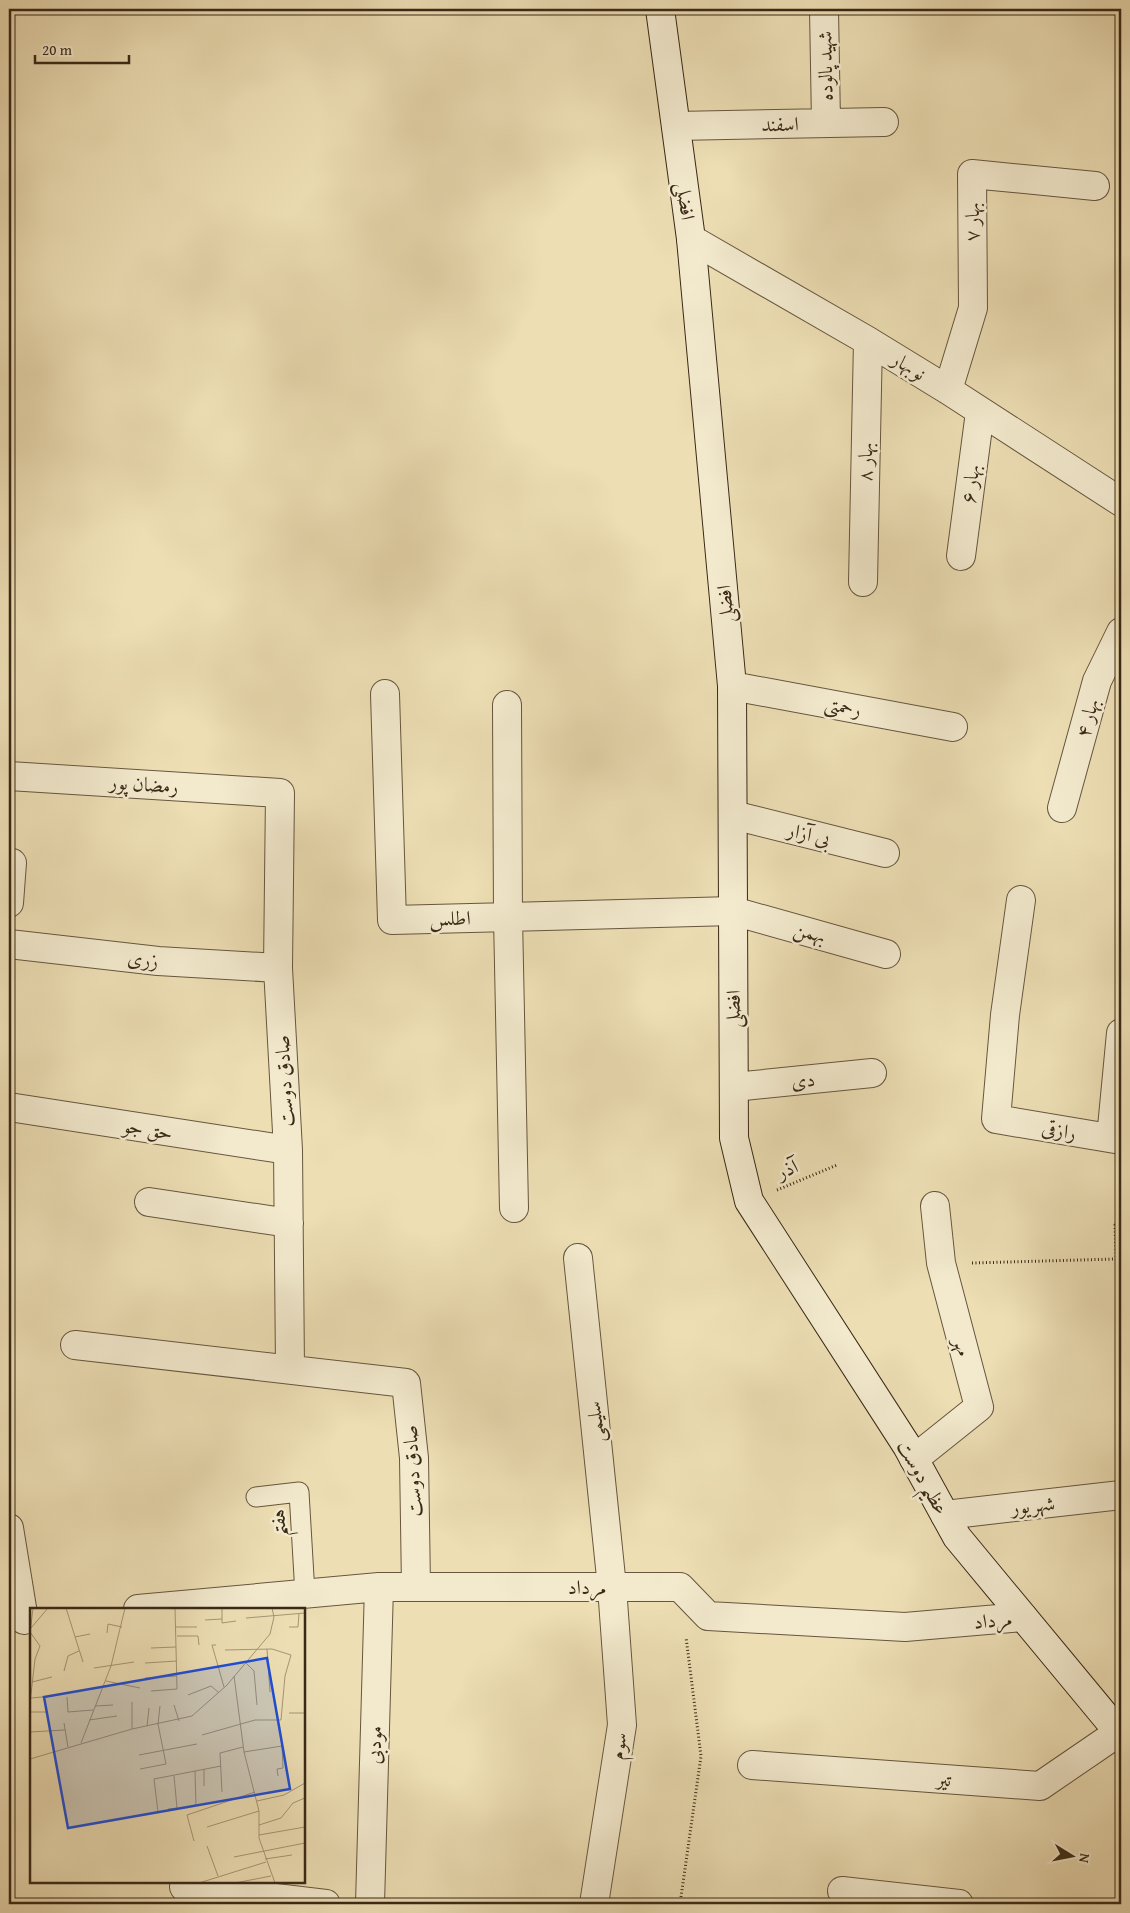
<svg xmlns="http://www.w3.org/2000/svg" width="1130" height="1913" font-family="'Gentium Book Plus',Amiri,serif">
<rect width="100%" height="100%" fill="#eddeb4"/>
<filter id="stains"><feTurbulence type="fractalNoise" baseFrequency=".004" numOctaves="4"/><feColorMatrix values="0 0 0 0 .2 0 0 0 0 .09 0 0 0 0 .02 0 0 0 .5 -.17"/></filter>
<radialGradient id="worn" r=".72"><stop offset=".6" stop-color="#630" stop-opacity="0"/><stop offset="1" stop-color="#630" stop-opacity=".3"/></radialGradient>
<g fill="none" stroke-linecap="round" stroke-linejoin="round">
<defs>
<path id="lane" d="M256 1497 299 1492 305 1594"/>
<path id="street" d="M824 9 826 123
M676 126 884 122
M691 239 868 341 948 390 1121 502
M948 390 973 308 972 174 1095 186
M961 556 980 412
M863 582 868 341
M732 686 953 727
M385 694 392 920 733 911 886 954
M507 705 508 917 514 1208
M9 776 280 793 278 968 288 1150 290 1369
M1062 808 1097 681 1121 632
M733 815 885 853
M1021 900 1005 1015 996 1119 1121 1140
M9 903 12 863
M9 944 158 961 278 968
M734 1087 872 1073
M9 1107 288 1150
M1111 1138 1121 1033
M149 1202 289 1223
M578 1258 612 1587 622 1725 594 1904
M75 1345 406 1383 414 1458 416 1587
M914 1459 979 1407 941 1263 935 1206
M945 1515 1121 1495
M9 1528 24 1620
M138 1609 379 1587H680L708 1616 905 1627 1023 1617
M752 1765 1040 1786 1119 1732
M185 1882 184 1887 326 1904
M842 1891 959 1904
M370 1904 379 1587"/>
<path id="secondary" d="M660 9 691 239 732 686 734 1138 749 1201 907 1446 957 1537 1121 1735"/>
</defs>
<!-- lane casing -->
<use href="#lane" stroke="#66563e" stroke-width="21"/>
<!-- street casing -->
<use href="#street" stroke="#66563e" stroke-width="30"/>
<!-- secondary casing -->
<use href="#secondary" stroke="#392917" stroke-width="30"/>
<!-- path -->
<path stroke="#392917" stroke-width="3" stroke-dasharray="1 2.5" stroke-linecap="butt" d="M777 1190 837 1165
M972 1263 1116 1259
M1119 1341 1115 1225H1121
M680 1904 701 1756 686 1637"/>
<!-- lane -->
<use href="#lane" stroke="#f3eace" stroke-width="19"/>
<!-- street -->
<use href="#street" stroke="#f3eace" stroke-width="28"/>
<!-- secondary -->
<use href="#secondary" stroke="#f3eace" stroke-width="28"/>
</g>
<g text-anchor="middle" stroke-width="5" stroke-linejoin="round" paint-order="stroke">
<!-- street labels -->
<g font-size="20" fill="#392917" stroke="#f3eace">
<text transform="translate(825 66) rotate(-91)" y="7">شهید پالوده</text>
<text transform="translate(780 124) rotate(-1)" y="7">اسفند</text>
<text transform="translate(686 201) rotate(82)" y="7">افضلی</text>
<text transform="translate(972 222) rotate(-90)" y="7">بهار ۷</text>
<text transform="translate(909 366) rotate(31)" y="7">نوبهار</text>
<text transform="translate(865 462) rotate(-89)" y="7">بهار ۸</text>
<text transform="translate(970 484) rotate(-83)" y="7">بهار ۶</text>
<text transform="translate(725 604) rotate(-95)" y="7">افضلی</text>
<text transform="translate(843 706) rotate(11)" y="7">رحمتی</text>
<text transform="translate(1087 718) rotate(-75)" y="7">بهار ۴</text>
<text transform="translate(144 784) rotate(4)" y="7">رمضان پور</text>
<text transform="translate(809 834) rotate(14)" y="7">بی آزار</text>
<text transform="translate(450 918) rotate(-1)" y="7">اطلس</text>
<text transform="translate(810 932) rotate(16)" y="7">بهمن</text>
<text transform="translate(143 959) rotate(6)" y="7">زری</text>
<text transform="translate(733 1009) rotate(-90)" y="7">افضلی</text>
<text transform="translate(803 1080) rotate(-6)" y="7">دی</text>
<text transform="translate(284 1081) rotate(-93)" y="7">صادق دوست</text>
<text transform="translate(148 1129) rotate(9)" y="7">حق جو</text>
<text transform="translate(1059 1130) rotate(10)" y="7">رازقی</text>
<text transform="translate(787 1169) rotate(-23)" y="7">آذر</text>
<text transform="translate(963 1347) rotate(76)" y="7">مهر</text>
<text transform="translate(595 1422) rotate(-96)" y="7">سلیمی</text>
<text transform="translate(412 1471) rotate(-93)" y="7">صادق دوست</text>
<text transform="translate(923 1477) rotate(60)" y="7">عظیم دوست</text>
<text transform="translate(1033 1505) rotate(-6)" y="7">شهریور</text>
<text transform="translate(278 1523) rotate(-93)" y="7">هفتم</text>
<text x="587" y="1594">مرداد</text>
<text transform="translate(993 1620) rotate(-5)" y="7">مرداد</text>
<text transform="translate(374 1745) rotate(-88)" y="7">مودبی</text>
<text transform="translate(618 1746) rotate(-82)" y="7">سوم</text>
<text transform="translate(944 1779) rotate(4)" y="7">تیر</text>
</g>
</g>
<!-- overview -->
<g transform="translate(30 1608)">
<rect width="275" height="275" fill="#eddeb4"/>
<path fill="none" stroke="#a59675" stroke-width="1" d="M36 0 53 54M192 0V15L206 13M216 10 275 5M175 12 192 11M146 19H167M259 19H268L269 5M1 20 18 0M77 25 78 16 92 19M0 26 3 0M147 28H168L169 37M45 29 60 26M186 37H182L194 79M121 40 146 39M237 41 240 84M115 55 147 53M216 55 224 63 227 97M64 60 104 54M34 63 38 48 49 43M204 68 214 144 229 203V230L245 275M115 70 147 68M76 73 110 80M2 74 22 69M121 83 147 81 145 0M158 87 181 78 188 84M37 89 38 104 63 102M1 90 23 88M0 95 5 51 10 38 0 24M144 97 149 113M65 98 83 97M0 104H18M259 105H275M59 112 87 108M34 115 38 139M117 118 119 100M102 121V94M0 124 35 122M172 127 225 112H251L255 68 261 47 242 41 195 42M51 135 81 58 95 0M214 144 252 138 253 160 247 161 248 168M109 147 167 136M0 151 102 121 162 108 197 77 240 26 244 9 242 0M110 161 136 156 128 116 130 98M174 161V178M165 163 166 198M192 184 190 145 213 139M227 193 254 187 275 175M138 201 147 200 144 168M121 205 128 204 124 171 191 158M229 217 251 210 263 195 275 190M177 219 229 203M229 227 275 219M164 233 157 207 225 184M177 238 188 268M204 249 275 235M235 251 262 247M169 275 236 254M205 275 241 268"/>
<path fill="#1d4ed8" fill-opacity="0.15" stroke="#1d4ed8" stroke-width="2.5" d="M237 50 260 181 38 220 14 89Z"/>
<rect width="275" height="275" fill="none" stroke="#392917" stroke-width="2.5"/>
</g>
<!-- margin -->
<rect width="1130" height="1913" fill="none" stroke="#eddeb4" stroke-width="30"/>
<rect x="10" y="10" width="1110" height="1893" fill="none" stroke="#392917" stroke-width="2.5"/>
<rect x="15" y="15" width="1100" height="1883" fill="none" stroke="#392917"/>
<!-- north arrow -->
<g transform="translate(1072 1856) rotate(100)" stroke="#f3eace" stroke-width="4" paint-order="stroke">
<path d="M0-4L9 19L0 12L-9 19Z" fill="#392917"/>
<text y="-8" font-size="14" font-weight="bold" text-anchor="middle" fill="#392917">N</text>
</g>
<!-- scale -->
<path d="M35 55v8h94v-8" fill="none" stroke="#392917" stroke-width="2.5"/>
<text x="42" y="55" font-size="15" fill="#392917" stroke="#f3eace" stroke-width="4" paint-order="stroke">20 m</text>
<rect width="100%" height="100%" filter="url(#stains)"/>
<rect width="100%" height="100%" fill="url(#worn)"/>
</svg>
